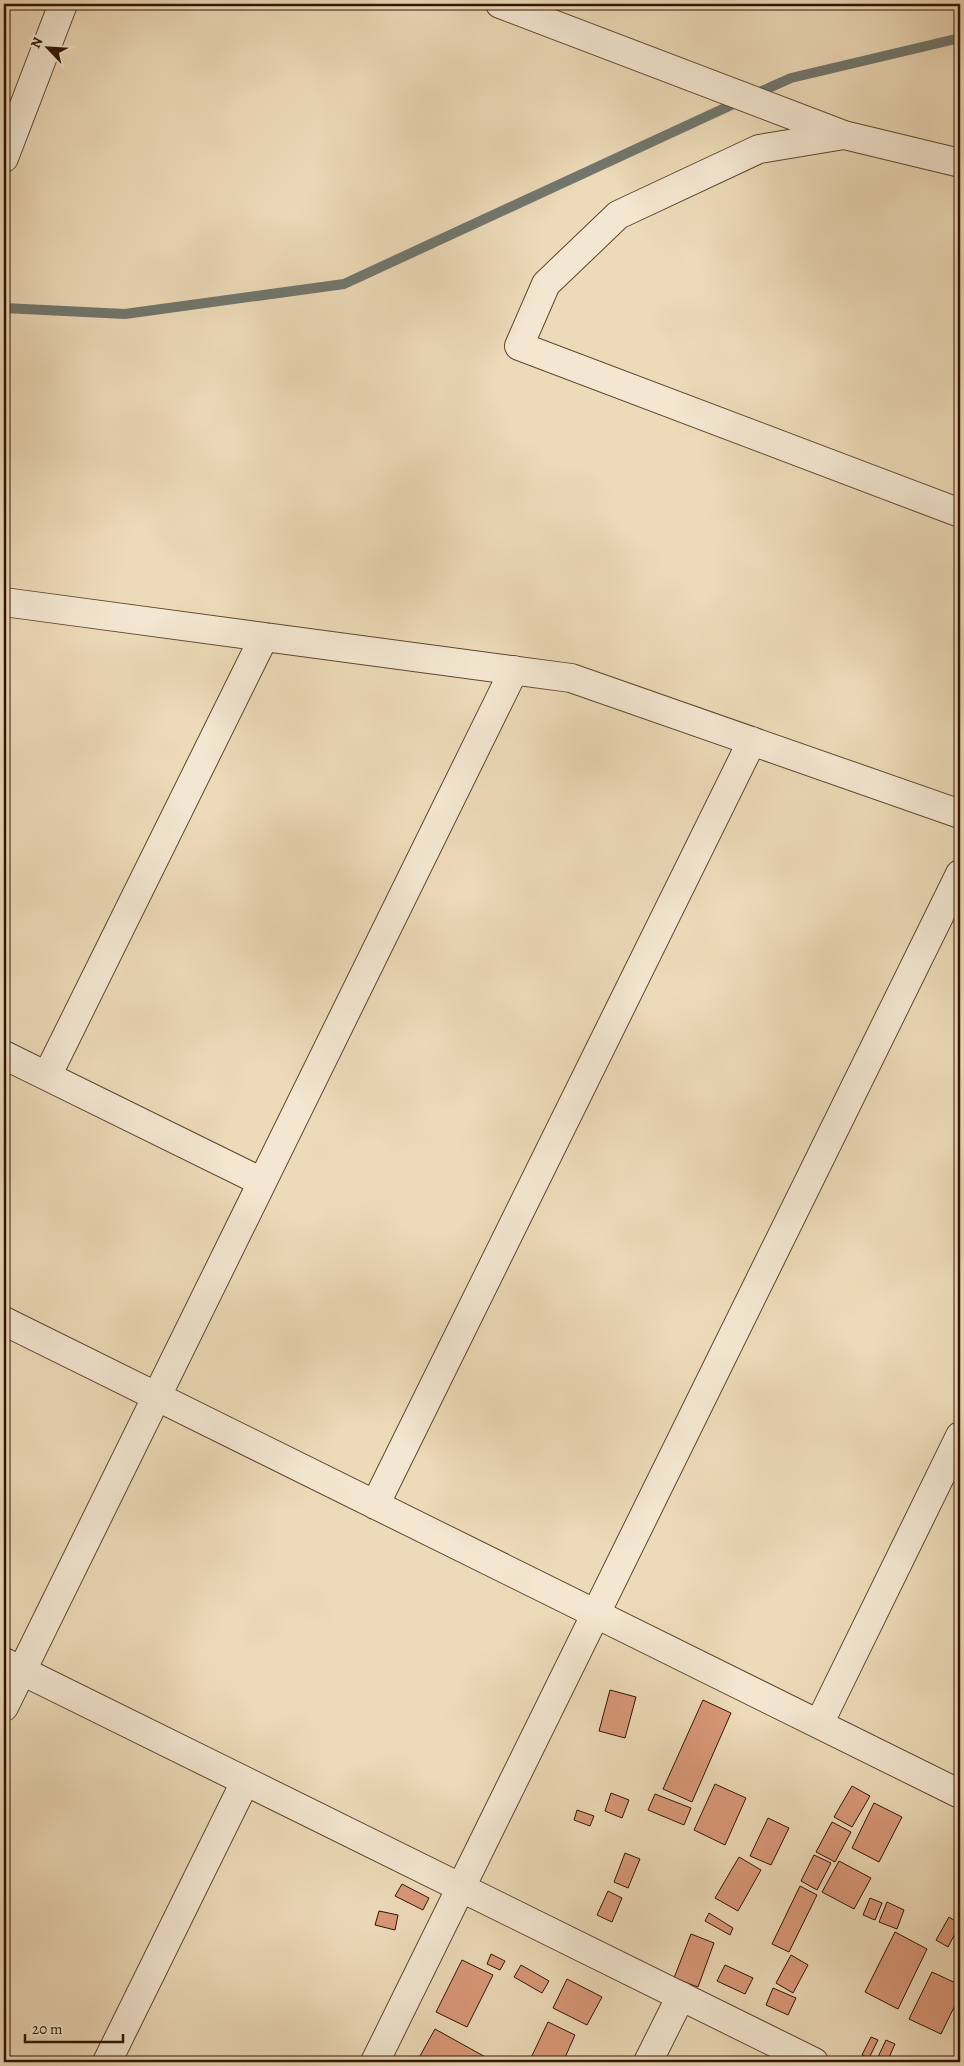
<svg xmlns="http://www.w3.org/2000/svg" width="964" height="2066" font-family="Alegreya,serif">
<rect width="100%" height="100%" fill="#eddab8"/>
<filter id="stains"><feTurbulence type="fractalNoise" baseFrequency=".004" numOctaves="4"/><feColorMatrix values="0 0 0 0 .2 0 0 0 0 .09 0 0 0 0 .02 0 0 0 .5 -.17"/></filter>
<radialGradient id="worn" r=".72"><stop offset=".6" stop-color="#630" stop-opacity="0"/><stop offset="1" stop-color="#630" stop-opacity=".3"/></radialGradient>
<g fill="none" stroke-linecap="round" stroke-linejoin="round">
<!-- stream -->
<path stroke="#71776e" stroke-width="10" d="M753 95 791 78 960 38
M4 308 125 314 344 284 740 101"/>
</g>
<!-- building -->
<path fill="#d99879" stroke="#311500" d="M610 1690 636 1697 625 1738 599 1731Z
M703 1700 731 1713 692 1802 663 1789Z
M715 1784 746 1798 725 1845 694 1830Z
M852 1786 870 1796 852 1827 834 1817Z
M611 1793 629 1800 622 1818 605 1811Z
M655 1794 691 1808 684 1825 648 1810Z
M874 1803 902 1817 879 1862 852 1848Z
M577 1810 594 1816 590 1826 574 1820Z
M768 1818 789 1828 771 1865 750 1856Z
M832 1822 851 1832 835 1862 816 1852Z
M625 1853 640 1859 628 1888 614 1882Z
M814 1855 831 1863 817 1890 801 1881Z
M739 1857 761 1870 738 1911 715 1898Z
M839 1861 871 1878 854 1909 822 1892Z
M402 1884 429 1898 423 1910 395 1896Z
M800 1886 817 1895 789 1952 772 1944Z
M608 1891 622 1898 612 1922 597 1915Z
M870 1898 882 1903 875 1920 863 1915Z
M887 1902 904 1910 897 1929 879 1922Z
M379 1911 398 1915 395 1930 375 1925Z
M709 1913 733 1928 730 1935 705 1921Z
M949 1917 960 1924 948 1947 936 1940Z
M895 1932 927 1949 898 2009 865 1992Z
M691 1934 714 1943 698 1987 674 1978Z
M491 1954 505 1961 500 1970 487 1964Z
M791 1955 808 1965 793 1993 776 1983Z
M462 1960 493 1975 467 2027 436 2012Z
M521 1965 549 1981 542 1993 514 1977Z
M725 1965 753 1978 745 1994 717 1981Z
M932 1972 960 1985V1995L941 2034 909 2019Z
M567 1979 602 1997 587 2025 553 2008Z
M773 1988 796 1998 788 2015 766 2005Z
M548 2022 575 2035 563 2062H529Z
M435 2029 489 2059 487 2062H433L420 2056Z
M871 2037 878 2040 869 2058 862 2055Z
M886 2040 895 2044 887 2062 878 2057Z"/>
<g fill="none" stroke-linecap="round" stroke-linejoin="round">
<defs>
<path id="minor" d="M500 4 844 135 960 163
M844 135 759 149 618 215 546 284 519 346 960 513
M4 158 63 4
M4 602 571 678 960 814
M4 1055 262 1182
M47 1076 264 637
M4 1321 960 1794
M375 1505 752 741
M4 1707 514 670
M819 1724 960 1436
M107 2062 245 1782
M375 2062 960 874
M648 2062 681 1996"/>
<path id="tertiary" d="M4 1662 814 2062"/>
</defs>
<!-- minor casing -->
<use href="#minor" stroke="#60462e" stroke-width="30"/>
<!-- tertiary casing -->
<use href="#tertiary" stroke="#60462e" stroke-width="30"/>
<!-- minor -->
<use href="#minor" stroke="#f3e7d1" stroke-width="28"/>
<!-- tertiary -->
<use href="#tertiary" stroke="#f3e7d1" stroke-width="28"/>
</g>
<!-- margin -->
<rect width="964" height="2066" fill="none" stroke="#eddab8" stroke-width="20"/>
<rect x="5" y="5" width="954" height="2056" fill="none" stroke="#311500" stroke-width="2.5"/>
<rect x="10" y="10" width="944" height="2046" fill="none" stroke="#311500"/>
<!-- north arrow -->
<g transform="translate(48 48) rotate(295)" stroke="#f3e7d1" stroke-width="4" paint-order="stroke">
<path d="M0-4L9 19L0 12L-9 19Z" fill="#311500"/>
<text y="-8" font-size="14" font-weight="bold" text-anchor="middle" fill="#311500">N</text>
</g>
<!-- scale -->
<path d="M25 2034v8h98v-8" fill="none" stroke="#311500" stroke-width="2.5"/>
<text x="32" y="2034" font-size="15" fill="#311500" stroke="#f3e7d1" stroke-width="4" paint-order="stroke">20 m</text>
<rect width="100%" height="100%" filter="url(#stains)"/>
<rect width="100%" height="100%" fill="url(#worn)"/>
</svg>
